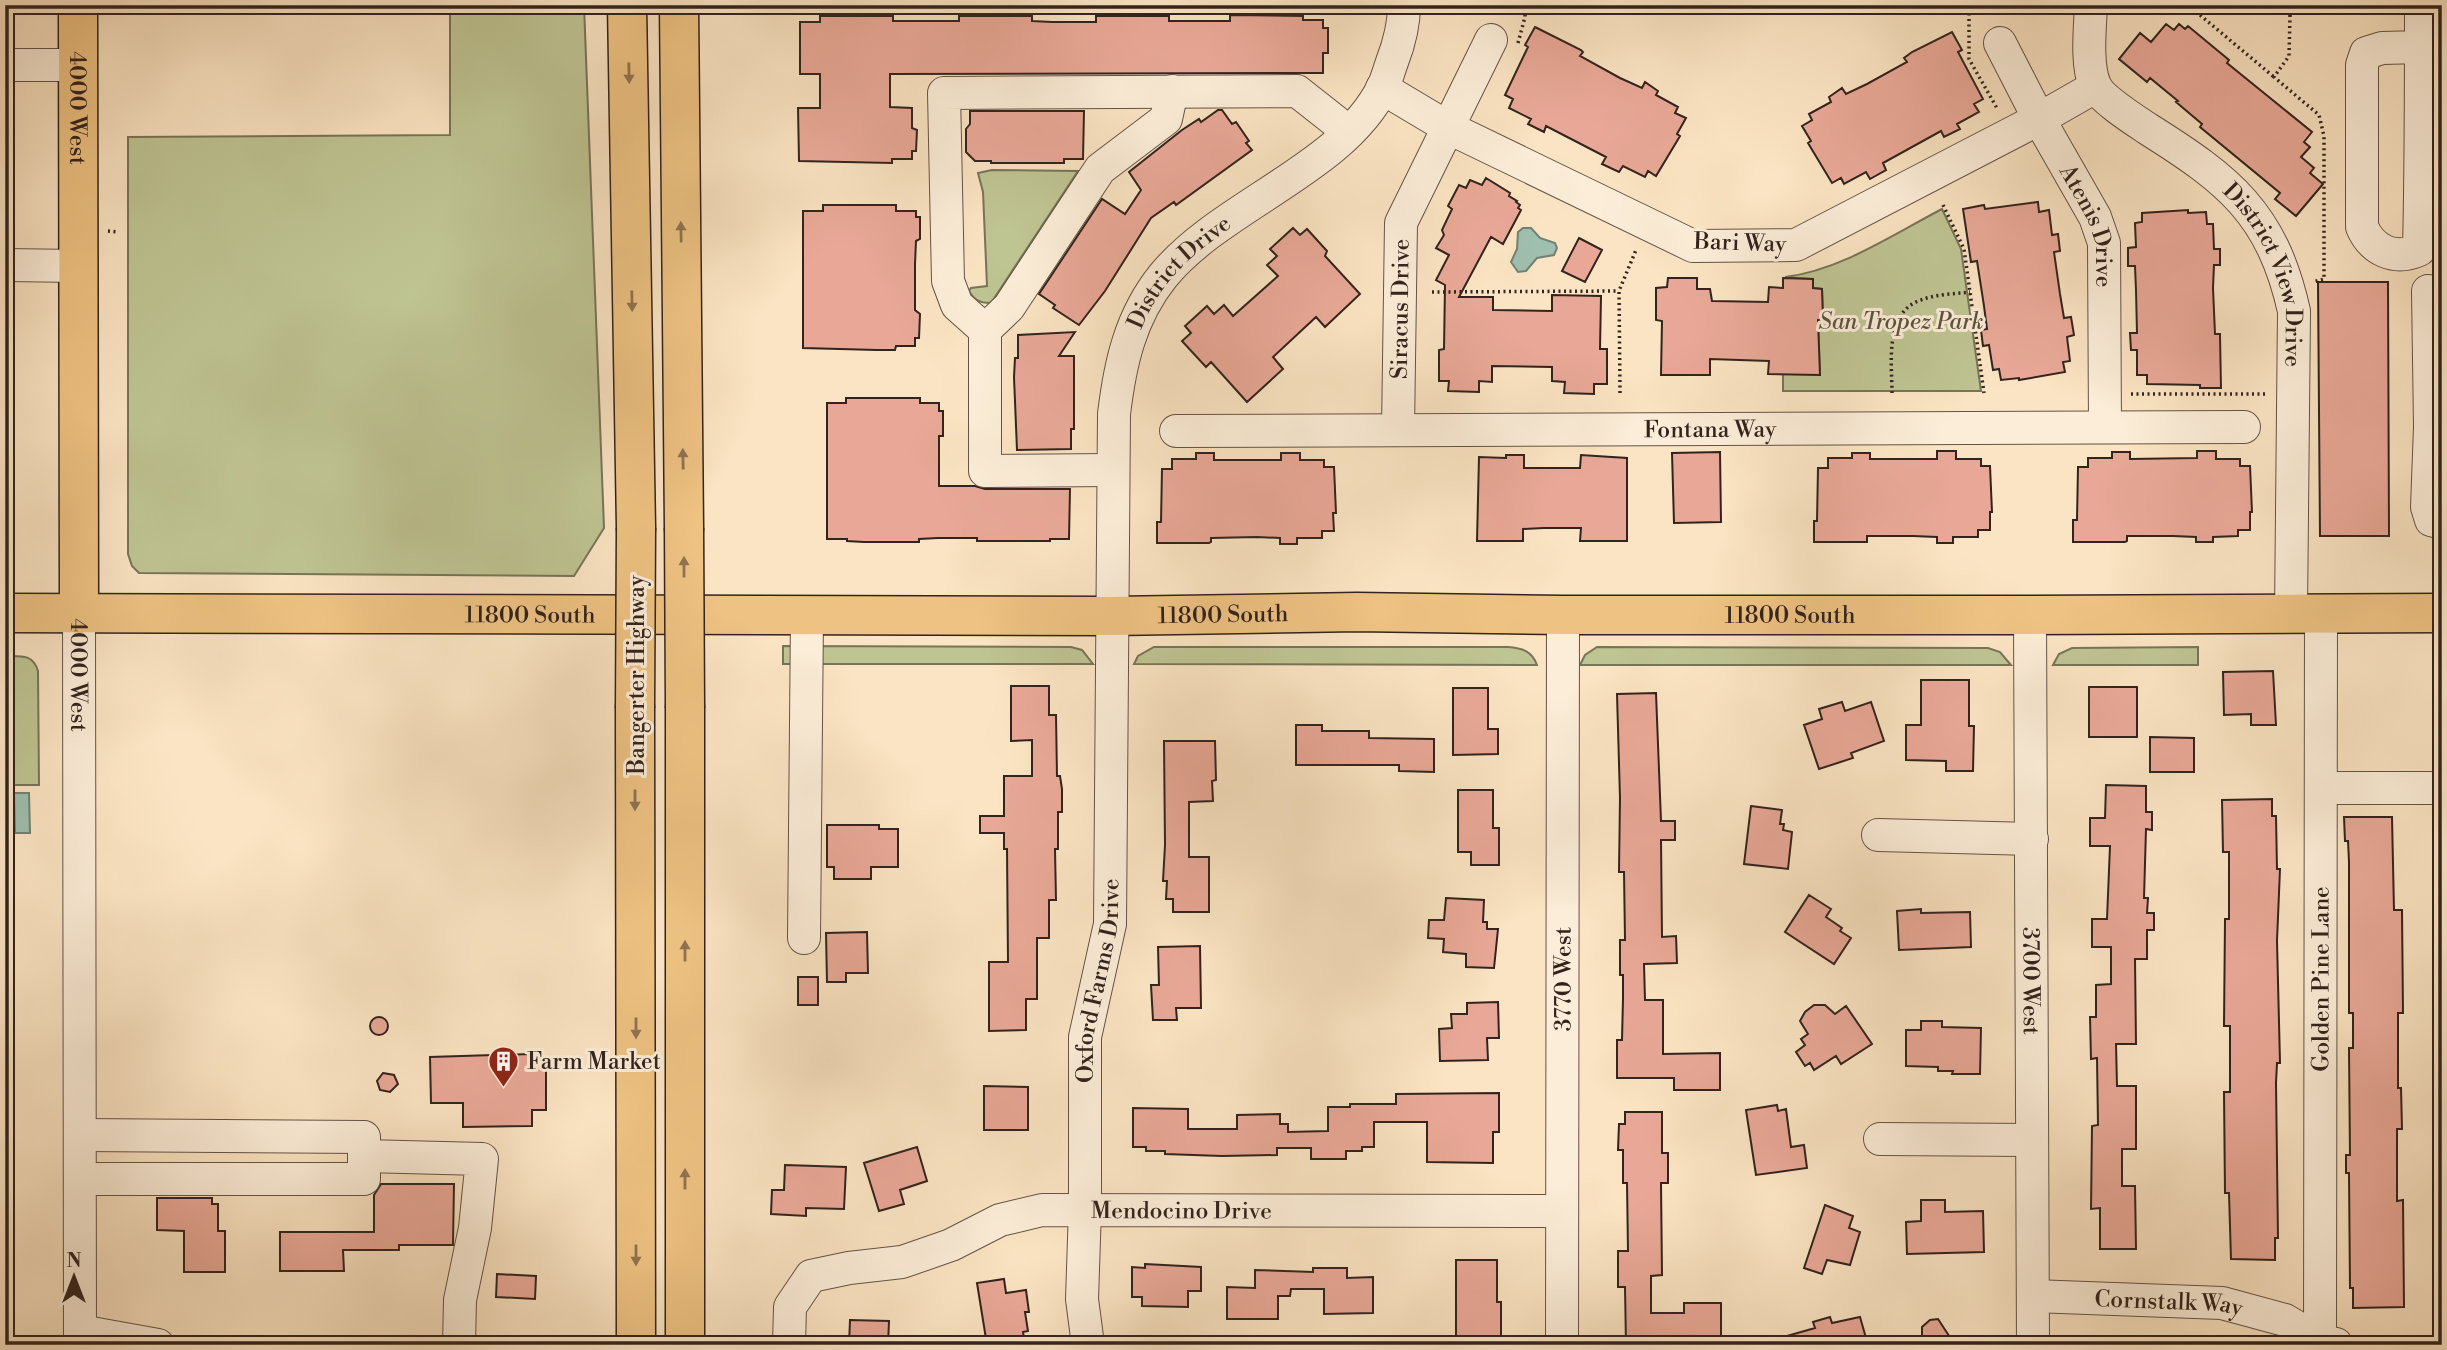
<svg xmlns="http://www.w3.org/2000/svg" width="2447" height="1350" font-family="'Libre Bodoni',serif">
<rect width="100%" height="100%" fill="#fbe4c3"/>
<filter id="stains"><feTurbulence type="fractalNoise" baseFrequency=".00286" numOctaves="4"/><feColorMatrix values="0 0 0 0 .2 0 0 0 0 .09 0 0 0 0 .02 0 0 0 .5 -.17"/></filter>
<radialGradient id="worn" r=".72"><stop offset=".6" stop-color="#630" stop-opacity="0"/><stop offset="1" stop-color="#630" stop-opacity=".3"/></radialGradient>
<!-- green -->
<path fill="#bfc493" stroke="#787458" stroke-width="2" d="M450 5H584L604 528 574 576 139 573 132 566 128 554V137L450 135Z
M992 170 1078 171 993 300 990 303C980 303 974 300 969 291L971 288 987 286 983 192 978 173Z
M1942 209 1961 249 1981 391H1783V374H1820L1818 320 1823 318 1822 289 1813 288 1812 279 1785 277C1841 270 1892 235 1942 209Z
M783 646 1071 647 1082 650 1093 664H783Z
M1154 647H1508C1522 648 1532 651 1537 665L1134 664 1138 656Z
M1597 647 1988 648 2000 652 2011 665H1580L1585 655Z
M2198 647V665H2053L2059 654 2072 648Z
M5 656C21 656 33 654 38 671L39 785H5Z"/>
<!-- water -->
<path fill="#9fbfaf" stroke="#738175" stroke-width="2" d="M1523 228H1531L1540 238 1555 243 1557 248 1554 255 1537 258 1526 271 1518 272 1511 262 1517 249 1518 232Z
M14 793H29L30 833H15Z"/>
<!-- building -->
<path fill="#e9a897" stroke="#32231d" stroke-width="2" d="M1230 15 1303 16V20H1323V28H1328V53H1323V73L890 74V107L912 108V128L917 130 916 151H912V159H892V163L799 161 798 108H820V74H800V22H820V16H893V21H959V16H1032V21L1052 22H1096V16H1169V21H1230Z
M2166 24 2174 30 2179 24 2185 29 2188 26 2229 60 2227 63 2312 132 2304 142 2310 147 2301 157 2314 168 2310 173 2323 184 2296 216 2275 199 2280 193 2200 127 2202 124 2176 102 2178 101 2150 78 2147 82 2119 59 2140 33 2151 42Z
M1535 27 1581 50 1583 52 1580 56 1620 78 1642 88 1645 82 1658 91 1656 95 1678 107 1675 113 1686 118 1677 134 1680 136 1656 176 1648 171 1645 177 1623 166 1619 172 1602 164 1606 157 1546 126 1544 132 1528 124 1531 119 1509 108 1513 99 1505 95 1528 47 1525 45Z
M1952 32 1962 50 1958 52 1983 99 1974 104 1979 112 1957 124 1960 129 1944 137 1941 131 1883 163 1886 170 1870 179 1866 172 1844 184 1841 178 1832 183 1808 143 1811 141 1802 126 1812 120 1809 114 1831 102 1829 97 1842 88 1846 94 1867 84 1907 62 1904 58 1912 52Z
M1218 110H1222L1232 124 1236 122 1249 141 1246 143 1252 150 1176 205 1174 202 1151 218 1105 291 1079 325 1053 308 1055 305 1039 294 1102 199 1125 214 1141 190 1129 172 1182 130 1199 119 1201 122Z
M970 111H1084L1083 159H1064V163H991V161H975L966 152V129L970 124Z
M1486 178 1510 193 1509 196 1517 201 1516 202 1520 205 1518 208 1521 210 1503 244 1491 237 1459 297H1493V310L1552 311V295L1601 296 1600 349H1607V384H1594V394L1564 393 1565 382 1552 381V367L1492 366V382L1479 381V392L1448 391 1449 381H1439V350L1444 349 1445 285 1436 280 1449 255 1436 248 1444 235 1442 230 1452 209 1448 206 1459 185 1466 188 1470 180 1482 185Z
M2038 202 2039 212 2049 210 2052 235 2058 234 2060 251 2054 252 2060 294 2064 318 2071 317 2074 335 2067 337 2070 361 2063 362 2065 372 2019 380V378L2001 380 1999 369 1993 370 1989 345 1983 346 1981 330 1987 329 1984 306 1977 261 1971 262 1963 209 1984 205 1985 209Z
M823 205H896V211H916V217H920V239L916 241 915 264V310L920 314 919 338H915V346H896L895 350H877L803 348V211H823Z
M2188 210V213L2206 212 2207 224H2213L2214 249H2220V265H2214L2213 288 2215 334H2220V336L2221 388H2200V385L2147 384V375H2137V350H2131L2130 333H2137L2136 290 2135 266H2128V248L2136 247 2135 223 2142 222V213Z
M1293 228 1300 235 1307 229 1327 251 1325 256 1360 294 1325 327 1316 317 1273 357 1283 369 1247 402 1211 362 1206 367 1182 341 1191 333 1185 326 1207 306 1214 314 1224 305 1233 316 1278 276 1267 265 1277 256 1270 249Z
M1579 238 1602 250 1585 282 1562 271Z
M1668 278H1697V289H1710L1712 301 1768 302 1769 287 1783 288V278L1813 279V288L1822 289 1823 319 1818 320 1820 375 1768 374 1769 361 1710 359V375H1661L1662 321 1656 320V288L1667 287Z
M2318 282H2388L2389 536H2320Z
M1075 332 1059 356H1074V429H1071V449L1017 450 1014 377 1015 358H1018V335Z
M846 398H920V403H939V411H943V436H939V486H975L985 489H1070L1069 539H1050V541H977V538H938L919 539V542H864L847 541V539H827V403H846Z
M1937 451H1956V459H1981V466H1990L1992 512H1990V530H1978V537H1953V543H1937V537L1913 536H1867V542H1814V521H1817L1818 468H1828V458H1852V453H1870V459H1937Z
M2197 451H2216V459H2240V466H2250L2252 512H2250V530H2238V536L2213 537V542H2196V537L2173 536H2127V541L2125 542H2073V520H2077L2078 467H2088V458H2112V452H2130V459L2197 458Z
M1720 452 1721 522 1674 523 1672 453Z
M1196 453H1214V460H1281V453H1300V460H1324V467H1334L1336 513H1333L1334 531H1322V538H1297V544H1280V538L1257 537 1211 538V542L1209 543H1157V522H1161L1162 469H1172V459H1196Z
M1506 455H1524V468H1580L1581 455 1627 458V541H1580L1581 528H1544L1523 529V541H1477L1479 457 1506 458Z
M2273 671 2276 725H2251V714L2224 715 2223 672Z
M1921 680H1969V726H1974L1973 771H1946V761L1906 760V725H1921Z
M1011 686H1049V715H1056L1057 776H1060L1062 789V812H1058V849H1055L1056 900H1049V938H1037V999H1026V1030L989 1031V962H1008L1007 849H1004V833H980V816H1004V776H1032V740L1011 741Z
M2089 687H2137V737H2089Z
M1453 688H1488V729H1498V754L1453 755Z
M1656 693 1661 821H1675V840H1661L1662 937 1676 936 1677 963 1644 964 1645 1000H1663V1054L1720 1053V1090H1674V1078H1617V1040H1622L1623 999V975H1620V940H1625L1624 872H1619L1620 798 1617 694Z
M1842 702 1845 711 1871 702 1884 741 1851 753 1853 758 1819 769 1804 725 1822 719 1819 709Z
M1296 725H1322V731H1369V738L1434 739V772L1399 771V765H1296Z
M2150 737 2194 738V772H2150Z
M1164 741H1215L1216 780 1212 781 1213 801 1189 802V857H1209V912H1173V899H1166L1167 881H1163L1165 845Z
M2106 785 2146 786V812H2152V830L2146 829 2144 898H2148L2147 913H2154V930H2147V959H2135L2136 1044H2116L2117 1086H2136V1149H2122V1186H2135L2136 1249H2100V1208L2091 1209 2092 1126 2098 1125 2097 1058 2091 1059 2090 1017H2096V985L2111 984V947H2092V919H2107L2110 846H2090V818H2105Z
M1458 790H1493V828H1499V865H1471V852H1458Z
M2272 799V816H2276L2277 869H2280L2277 941 2280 1063H2277L2276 1083 2278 1238H2275V1260L2231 1259 2229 1193H2225L2224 1092H2230V1026H2224L2225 919H2229V852H2223L2222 800Z
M1751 806 1782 810 1780 824H1784L1783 830 1792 832 1788 869 1744 864Z
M2344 817H2392L2394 910H2402L2403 1013H2398V1088H2401L2402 1129H2397V1201L2403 1200 2404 1307 2353 1308V1288H2350L2349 1173H2346V1155H2350L2349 1048H2353V1013H2349V862L2348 841H2345Z
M827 825H879V829H898V867H871V879H834V867H827Z
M1809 895 1831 909 1826 917 1842 928 1840 931 1851 938 1834 964 1785 932Z
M1446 898 1484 900 1483 922H1487V929H1498L1494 968 1466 967V954L1443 952 1444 939 1428 938 1429 920H1444Z
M1921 909V913L1970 912 1971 947 1899 950 1897 911Z
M867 932 868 973H846V982H827L826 933Z
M1200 946 1201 1008H1176L1177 1020H1153L1151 985H1159L1158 947Z
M798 977H818V1005H798Z
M1498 1002 1499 1038H1487L1488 1060 1440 1061 1439 1029 1452 1028 1451 1014H1467V1003Z
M1814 1005H1825L1835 1014 1846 1006 1872 1044 1841 1064 1836 1056 1814 1070 1810 1063 1805 1066 1796 1052 1805 1045 1801 1039 1808 1034 1800 1021 1805 1012Z
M370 1026a9 9 0 1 1 18 0a9 9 0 1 1-18 0Z
M1921 1021H1942V1027L1981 1028 1980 1074H1952L1953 1071H1938V1067L1906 1066V1030H1921Z
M531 1054 532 1065H546V1110H532V1126L463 1127V1103H431L430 1057Z
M383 1073 394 1075 398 1084 390 1092 380 1090 377 1081Z
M984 1086 1028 1087V1130H984Z
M1499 1093V1132H1493V1163L1427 1162V1122H1374V1147H1362V1151H1346V1159H1311V1148H1277V1155L1222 1156 1165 1154V1151H1146V1147H1133V1108L1188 1109V1129H1237V1115L1280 1114V1124H1288V1132L1328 1131V1107H1350V1104H1396V1094Z
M1777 1105 1778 1111 1786 1109 1791 1147 1804 1145 1807 1168 1756 1175 1746 1110Z
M1625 1112H1662V1153H1668V1183H1661L1662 1275 1651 1276V1313H1684V1303H1721V1345H1626L1625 1287H1618V1251H1628L1627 1183H1623V1150H1618L1619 1124H1625Z
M917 1147 927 1181 900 1190 904 1204 879 1211 864 1163Z
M785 1165 846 1167 844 1209 806 1208V1216L771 1214 772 1190H784Z
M381 1184H454L453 1245H399V1250H343L344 1271H280V1232H374V1195Z
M157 1198H212V1204H218V1231H225V1272H184V1231L157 1230Z
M1921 1200H1945V1212L1983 1211 1984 1252 1907 1254 1906 1222 1921 1221Z
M1825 1205 1853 1216 1849 1228 1860 1232 1850 1265 1827 1260 1822 1274 1804 1268Z
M1456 1260H1497V1302H1501V1338H1456Z
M1145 1264 1201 1267V1291H1188V1307L1142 1306V1297H1132V1267L1145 1268Z
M1313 1268H1347V1278L1373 1277V1313L1324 1314V1289H1291L1290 1296H1278V1319H1227V1287L1255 1288V1270L1313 1272Z
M497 1274 536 1276 535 1299 496 1297Z
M1004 1279 1006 1293 1026 1290 1029 1312H1025L1028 1331 1023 1332 1025 1345H987L977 1283Z
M1830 1317 1832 1323 1860 1317 1868 1345H1773V1340L1815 1328 1813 1322Z
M1938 1319 1955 1345H1922V1327L1930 1320Z
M850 1320 889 1321 888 1345H849Z"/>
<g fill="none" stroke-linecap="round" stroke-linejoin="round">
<defs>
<g id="minor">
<path id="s1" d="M2091 5C2090 27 2086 66 2095 85 2100 98 2136 121 2148 129 2229 180 2272 213 2294 311L2291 614"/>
<path d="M2421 5C2421 87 2421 168 2419 250 2394 261 2372 250 2362 227V65L2366 53 2382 48 2421 47"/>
<path id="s2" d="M2000 43 2039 119 2095 217 2104 243 2105 427"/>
<path d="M5 65H78"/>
<path d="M1382 88 1449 128 1693 246 1796 245 2039 119 2095 87"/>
<path d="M5 265 78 266"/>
<path d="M2428 291 2430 427 2427 507 2431 520 2442 523"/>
<path d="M985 330 957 305 948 281 944 93 1297 91 1349 132"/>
<path id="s3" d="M1398 430 1401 223 1491 40"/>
<path id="s4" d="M1176 431 2244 427"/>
<path d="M1113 470 985 471V330L1009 307 1100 169 1166 119 1172 91"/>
<path id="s5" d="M79 614 80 1345"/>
<path id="s6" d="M2030 615 2033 1345"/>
<path d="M2321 788H2442"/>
<path d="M1878 835 2032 839"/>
<path d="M804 938 807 615"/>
<path d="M80 1135 364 1137V1179H80"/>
<path d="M1880 1139 2031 1140"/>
<path d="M364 1156 482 1159 475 1228 460 1300 459 1345"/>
<path id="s7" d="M2033 1296 2222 1303 2285 1320 2320 1341 2336 1344"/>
<path d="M80 1331 158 1345"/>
<path id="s8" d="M789 1345 790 1307 811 1276 849 1268 902 1262 951 1245 1000 1220 1042 1210 1561 1211"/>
<path id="s9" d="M1088 1345 1082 1299 1085 1209V1037L1110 924 1114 414C1120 364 1130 317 1163 276 1221 205 1343 169 1383 87 1387 79 1389 70 1392 62 1399 44 1404 24 1404 5"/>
<path id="s10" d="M1562 1345 1563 615"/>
<path id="s11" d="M2320 1345 2321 614"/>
</g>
<g id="major">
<path id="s12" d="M78 5 79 614"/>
<path id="s13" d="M5 613 1112 616 1357 612 1563 615H2030L2442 613"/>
</g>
<path id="highway" d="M627 5 636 528
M679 5 684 528
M635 708 636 1345
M685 1345V708"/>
</defs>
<!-- minor casing -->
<use href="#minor" stroke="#645346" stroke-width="34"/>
<!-- major casing -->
<use href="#major" stroke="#32231d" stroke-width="41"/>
<!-- highway casing -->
<use href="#highway" stroke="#32231d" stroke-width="41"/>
<!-- path -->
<path stroke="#32231d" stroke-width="3.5" stroke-dasharray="2 3.5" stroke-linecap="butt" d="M1969 8V59L1998 110
M2200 15 2274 77
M2290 15 2289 56 2274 77 2319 115 2324 136V279L2313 282
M1518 43 1525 17V5
M1943 205 1964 249 1984 393
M108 231 117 232
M1432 292 1619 291
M1620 393 1619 291 1636 250
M1892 393C1892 363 1884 312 1921 300 1936 294 1954 294 1970 292
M2131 394H2267"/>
<!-- minor -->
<use href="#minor" stroke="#fcedd8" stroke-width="32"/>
<!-- major -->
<use href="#major" stroke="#eec282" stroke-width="38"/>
<!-- highway -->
<use href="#highway" stroke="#eec282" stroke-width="38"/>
<defs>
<path id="highway-bridge" d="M684 528 685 708
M635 708 636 528"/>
</defs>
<!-- highway-bridge casing -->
<use href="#highway-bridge" stroke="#32231d" stroke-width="41" stroke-linecap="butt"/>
<!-- highway-bridge -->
<use href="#highway-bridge" stroke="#eec282" stroke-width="38"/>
</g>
<!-- one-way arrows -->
<defs><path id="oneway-solid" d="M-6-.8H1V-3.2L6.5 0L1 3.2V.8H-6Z" transform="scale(1.75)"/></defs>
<g fill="#907250">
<use href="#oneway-solid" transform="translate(629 73) rotate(89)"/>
<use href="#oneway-solid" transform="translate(681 232) rotate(-91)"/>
<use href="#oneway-solid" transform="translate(632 301) rotate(89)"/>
<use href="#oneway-solid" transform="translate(683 459) rotate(-91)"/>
<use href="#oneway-solid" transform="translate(684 567) rotate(-90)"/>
<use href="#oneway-solid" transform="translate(635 800) rotate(90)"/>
<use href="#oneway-solid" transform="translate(685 951) rotate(-90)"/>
<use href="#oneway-solid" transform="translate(636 1028) rotate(90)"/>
<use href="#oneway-solid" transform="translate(685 1179) rotate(-90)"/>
<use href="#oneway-solid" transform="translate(636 1255) rotate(90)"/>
</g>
<!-- icons -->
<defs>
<symbol id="building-pin" viewBox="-11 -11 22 30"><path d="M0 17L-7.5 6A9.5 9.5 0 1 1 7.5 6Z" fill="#8f2418" stroke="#fcedd8"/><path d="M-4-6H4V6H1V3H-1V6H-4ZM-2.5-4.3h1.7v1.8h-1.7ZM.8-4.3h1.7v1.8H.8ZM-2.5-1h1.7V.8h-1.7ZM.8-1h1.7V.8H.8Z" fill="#fff"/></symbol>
</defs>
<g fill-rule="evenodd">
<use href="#building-pin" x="486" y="1044" width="35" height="47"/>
</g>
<g text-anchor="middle" stroke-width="6" stroke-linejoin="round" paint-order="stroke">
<!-- street labels -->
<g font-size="23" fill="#32231d" stroke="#fcedd8">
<text dy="8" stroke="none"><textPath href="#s12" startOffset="103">4000 West</textPath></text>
<text dy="8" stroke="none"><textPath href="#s2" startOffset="205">Atenis Drive</textPath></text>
<text transform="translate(1740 242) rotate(2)" y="8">Bari Way</text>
<text dy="8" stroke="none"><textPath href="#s9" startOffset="1096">District Drive</textPath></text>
<text dy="8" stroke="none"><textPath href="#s1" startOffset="348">District View Drive</textPath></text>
<text dy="8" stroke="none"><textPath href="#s3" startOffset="121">Siracus Drive</textPath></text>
<text dy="8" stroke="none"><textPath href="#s4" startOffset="534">Fontana Way</textPath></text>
<text dy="8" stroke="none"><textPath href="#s13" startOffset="1218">11800 South</textPath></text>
<text dy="8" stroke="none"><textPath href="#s13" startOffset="525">11800 South</textPath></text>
<text dy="8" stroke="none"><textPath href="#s13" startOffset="1785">11800 South</textPath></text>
<text dy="8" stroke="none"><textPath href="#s5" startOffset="61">4000 West</textPath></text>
<text transform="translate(636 675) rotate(-90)" y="8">Bangerter Highway</text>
<text dy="8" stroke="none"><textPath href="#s10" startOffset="366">3770 West</textPath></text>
<text dy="8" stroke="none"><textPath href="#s6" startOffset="366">3700 West</textPath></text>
<text dy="8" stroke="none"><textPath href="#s11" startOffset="366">Golden Pine Lane</textPath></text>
<text dy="8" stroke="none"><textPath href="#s9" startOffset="366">Oxford Farms Drive</textPath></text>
<text dy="8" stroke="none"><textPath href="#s8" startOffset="457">Mendocino Drive</textPath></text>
<text dy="8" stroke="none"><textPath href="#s7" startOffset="136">Cornstalk Way</textPath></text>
</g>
<!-- park labels -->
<g font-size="23" font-style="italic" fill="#5c5340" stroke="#fcedd8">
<text x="1901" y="329">San Tropez Park</text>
</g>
<!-- poi labels -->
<g font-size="23" fill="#32231d" stroke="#fcedd8" text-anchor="start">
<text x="527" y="1069">Farm Market</text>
</g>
</g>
<!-- margin -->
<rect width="2447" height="1350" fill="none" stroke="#fbe4c3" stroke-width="28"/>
<rect x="7" y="7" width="2433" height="1336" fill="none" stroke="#32231d" stroke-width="3.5"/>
<rect x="14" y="14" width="2419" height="1322" fill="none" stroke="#32231d" stroke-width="2"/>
<!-- north arrow -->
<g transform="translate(74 1277)" stroke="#fcedd8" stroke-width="5" paint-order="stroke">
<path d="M0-5L12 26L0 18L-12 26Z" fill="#32231d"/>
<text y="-10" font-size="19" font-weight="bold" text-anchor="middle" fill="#32231d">N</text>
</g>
<rect width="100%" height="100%" filter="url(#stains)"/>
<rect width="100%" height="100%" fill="url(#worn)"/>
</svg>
